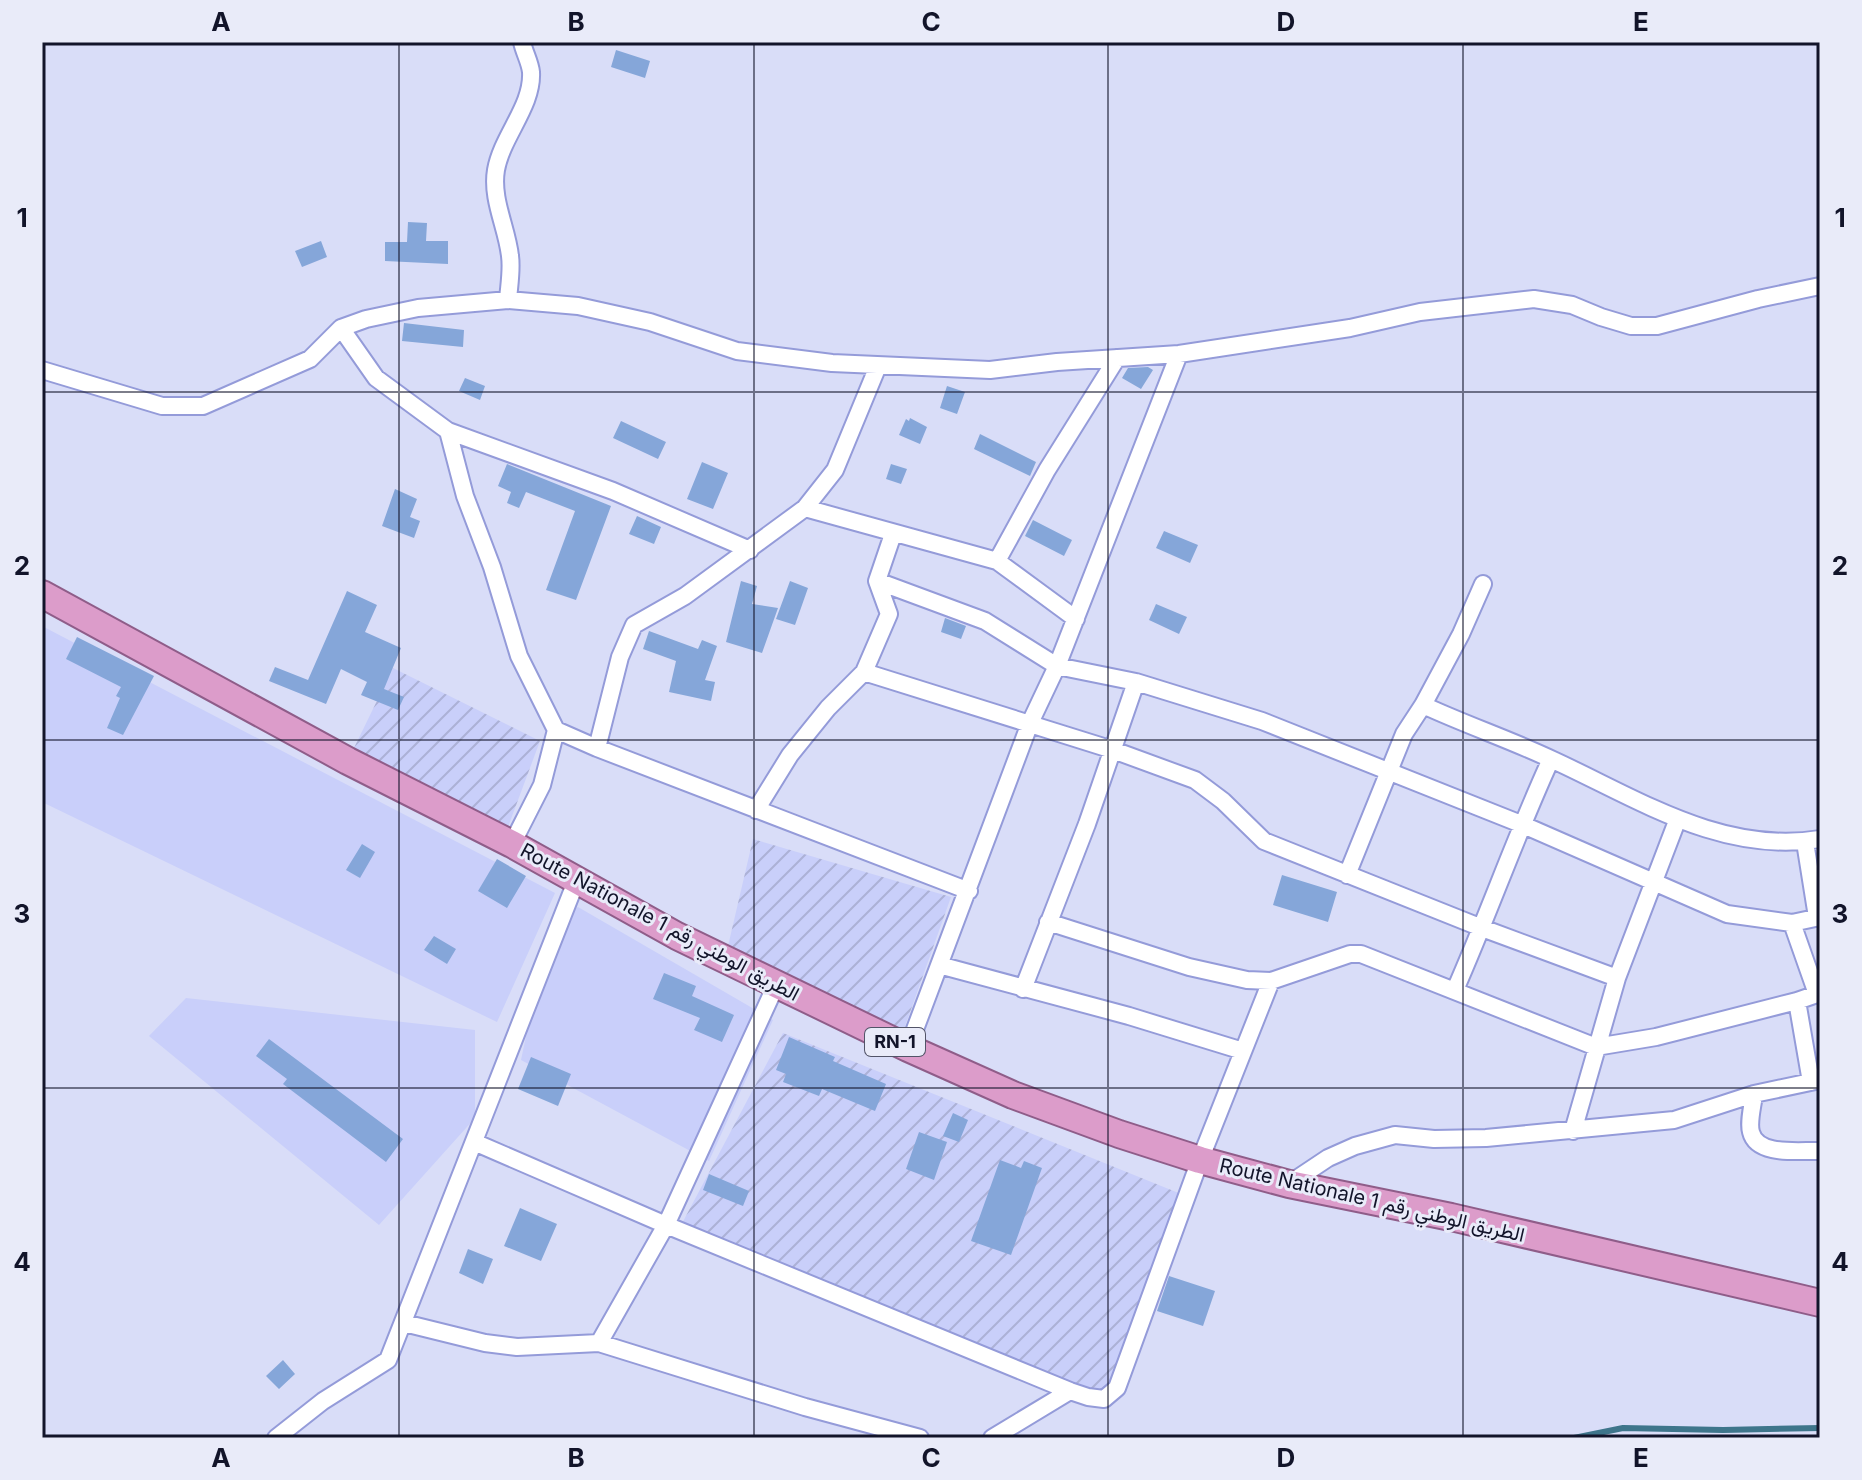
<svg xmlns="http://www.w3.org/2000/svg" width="1862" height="1480" font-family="Inter,Vazirmatn,sans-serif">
<defs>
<pattern id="industrial-furrows" width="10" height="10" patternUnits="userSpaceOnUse" patternTransform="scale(2)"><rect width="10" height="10" fill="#c9cffa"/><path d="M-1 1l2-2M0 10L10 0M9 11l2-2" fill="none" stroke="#acb1d6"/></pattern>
</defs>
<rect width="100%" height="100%" fill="#d9ddf8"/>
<!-- built -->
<path fill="#c9cffa" d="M42 626 555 893 497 1022 42 802Z
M578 907 773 1020 709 1161 521 1060 532 1008 565 914Z
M186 998 475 1030V1118L379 1225 149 1036Z"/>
<!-- industrial -->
<path fill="url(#industrial-furrows)" d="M393 668 540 741 508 827 352 752Z
M753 839 951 897 903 1032 728 946Z
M783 1033 1186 1196 1104 1395 881 1316 678 1231Z"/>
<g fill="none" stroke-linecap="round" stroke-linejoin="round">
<!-- stream -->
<path stroke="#3e758b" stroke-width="6" d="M1574 1438 1623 1428 1723 1430 1820 1428"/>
</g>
<!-- building -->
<path fill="#85a6d9" d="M616 50 650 61 645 78 611 67Z
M408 222 427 223 426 241H448V264L385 261V242H407Z
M321 241 327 257 302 267 295 251Z
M404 323 464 330 463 347 402 341Z
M1148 367 1153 370 1141 389 1122 378 1128 368Z
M465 378 485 386 480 400 459 391Z
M947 386 965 392 957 414 940 408Z
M910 418 927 427 920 444 899 435 906 419 909 421Z
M621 421 666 442 658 459 613 438Z
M980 434 1036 462 1030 476 974 449Z
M702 462 728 473 713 509 687 499Z
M507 464 611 506 576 600 546 590 575 511 526 492 519 508 507 503 511 492 498 486Z
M891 464 907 469 901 484 886 479Z
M395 489 417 499 410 517 420 521 414 538 382 526Z
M637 516 661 527 654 544 629 534Z
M1033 520 1072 540 1064 556 1025 536Z
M1164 531 1198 545 1190 563 1156 548Z
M741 581 757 586 752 604 778 608 762 653 726 642Z
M790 581 808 588 795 625 776 619Z
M347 591 377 605 365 632 401 648 384 689 404 697 398 710 361 695 367 682 341 669 326 704 269 681 275 667 308 680Z
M1156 604 1187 617 1179 634 1149 620Z
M945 618 966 626 961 639 941 632Z
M649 631 698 649 702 640 717 646 705 680 715 682 711 701 669 692 676 661 643 649Z
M77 637 154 676 123 735 107 728 120 698 116 696 121 687 66 659Z
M362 844 375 852 360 878 346 870Z
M497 859 526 876 507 908 478 891Z
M1282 875 1337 892 1328 922 1273 905Z
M434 936 456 949 447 964 424 950Z
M664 973 696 986 692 996 734 1015 722 1042 694 1030 700 1018 653 999Z
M789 1037 835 1057 833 1061 886 1084 875 1111 822 1089 819 1096 783 1082 786 1074 776 1070Z
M269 1039 403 1139 386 1162 283 1084 287 1079 256 1056Z
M531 1057 571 1074 558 1106 518 1089Z
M953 1113 968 1120 959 1142 943 1136Z
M919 1132 947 1142 934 1180 906 1169Z
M1000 1160 1021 1168 1024 1161 1042 1168 1011 1255 971 1241Z
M709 1174 749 1191 743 1206 703 1190Z
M520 1208 557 1224 541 1261 504 1246Z
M468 1249 493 1259 483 1284 459 1273Z
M1169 1276 1215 1291 1203 1326 1157 1311Z
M283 1360 295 1374 279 1389 266 1376Z"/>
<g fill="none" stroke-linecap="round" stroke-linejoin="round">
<defs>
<path id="minor" d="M508 300C509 286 512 270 510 256 507 228 491 199 496 170 502 136 533 106 531 72 530 62 524 52 522 42
M341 328 376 378 448 431 465 496 492 567 519 656 556 730 542 785 512 844
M42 370 162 406H203L310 359 341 328 366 319 418 308 508 300 578 306 650 322 737 351 832 363 990 370 1057 362 1179 354 1350 328 1420 312 1534 299 1572 305 1601 317 1631 326H1657L1758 299 1820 286
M448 431 613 491 750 550
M805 508 997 561 1076 619
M997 561 1047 470 1117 358
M877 581 985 621 1057 666 1136 682 1262 721 1521 824 1727 914 1792 923 1820 917
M864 672 1113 750 1195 780 1223 801 1264 841 1482 928 1617 978
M1423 705C1466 725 1511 740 1553 760 1638 799 1722 855 1820 839
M556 730 597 748 969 891
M597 748 620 657 634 625 685 596 805 508 835 470 878 366
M756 810 790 755 828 708 864 672 889 614 877 581 893 534
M1805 842 1817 917
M1347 875 1404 734 1423 705 1461 634 1483 584
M1048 922 1189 967 1247 980 1271 981 1350 954H1361L1596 1047 1656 1037 1797 1001 1820 993
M1792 923 1817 994
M939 965 1129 1016 1243 1051
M1023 989 1087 824 1136 682
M1455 990C1489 913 1516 835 1551 759
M1797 1001 1811 1082
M908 1048 1030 723 1057 666 1179 354
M1754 1094C1753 1105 1748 1122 1751 1132 1757 1157 1801 1150 1820 1151
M1573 1131 1617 978 1677 821
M474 1142 666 1225 1070 1391 1088 1397 1104 1399 1117 1388 1200 1160 1271 981
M1289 1184 1328 1158 1355 1146 1395 1135 1434 1139 1486 1138 1674 1120 1754 1094 1820 1080
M404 1323 485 1343 517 1347 599 1343 805 1407 920 1438
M599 1343 666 1225 776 985
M276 1438 323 1401 388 1360 577 879
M992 1438 1070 1391"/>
<path id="trunk" d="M42 594 348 761 512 844 677 936 908 1048 1013 1095 1119 1134 1200 1160 1289 1184 1451 1217 1820 1303"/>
</defs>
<!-- minor casing -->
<use href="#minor" stroke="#949bd9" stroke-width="20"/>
<!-- trunk casing -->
<use href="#trunk" stroke="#8f5d89" stroke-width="30"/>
<!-- minor -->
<use href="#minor" stroke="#fff" stroke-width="16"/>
<!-- trunk -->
<use href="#trunk" stroke="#dc9cca" stroke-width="26"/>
</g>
<!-- grid -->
<path fill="none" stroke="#12142a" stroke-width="2" stroke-opacity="0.55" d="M399 42V1438M754 42V1438M1108 42V1438M1463 42V1438M42 392H1820M42 740H1820M42 1088H1820"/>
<g text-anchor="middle" stroke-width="6" stroke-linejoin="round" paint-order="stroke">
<!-- shield labels -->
<rect fill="#e9ebf9" stroke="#525468" stroke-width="2" x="865" y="1028" width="60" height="28" rx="6"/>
<g font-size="18" font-weight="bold" fill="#12142a">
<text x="895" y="1048">RN-1</text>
</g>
<!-- street labels -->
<g font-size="20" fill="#12142a" stroke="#e9ebf9">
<text transform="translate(660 922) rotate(28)" y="7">Route Nationale الطريق الوطني رقم 1</text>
<text transform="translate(1372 1200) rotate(13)" y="7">Route Nationale الطريق الوطني رقم 1</text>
</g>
</g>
<!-- border -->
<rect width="1862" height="1480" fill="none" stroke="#e9ebf9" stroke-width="88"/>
<rect x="44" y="44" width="1774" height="1392" fill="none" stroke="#12142a" stroke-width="3"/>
<g font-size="26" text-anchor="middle" font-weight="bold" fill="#12142a">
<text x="221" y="31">A</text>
<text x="576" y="31">B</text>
<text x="931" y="31">C</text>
<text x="1286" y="31">D</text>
<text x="1641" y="31">E</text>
<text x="22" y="227">1</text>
<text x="1840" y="227">1</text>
<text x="22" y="575">2</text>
<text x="1840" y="575">2</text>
<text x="22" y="923">3</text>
<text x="1840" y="923">3</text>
<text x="22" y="1271">4</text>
<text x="1840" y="1271">4</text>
<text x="221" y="1467">A</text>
<text x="576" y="1467">B</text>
<text x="931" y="1467">C</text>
<text x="1286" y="1467">D</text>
<text x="1641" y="1467">E</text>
</g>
</svg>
